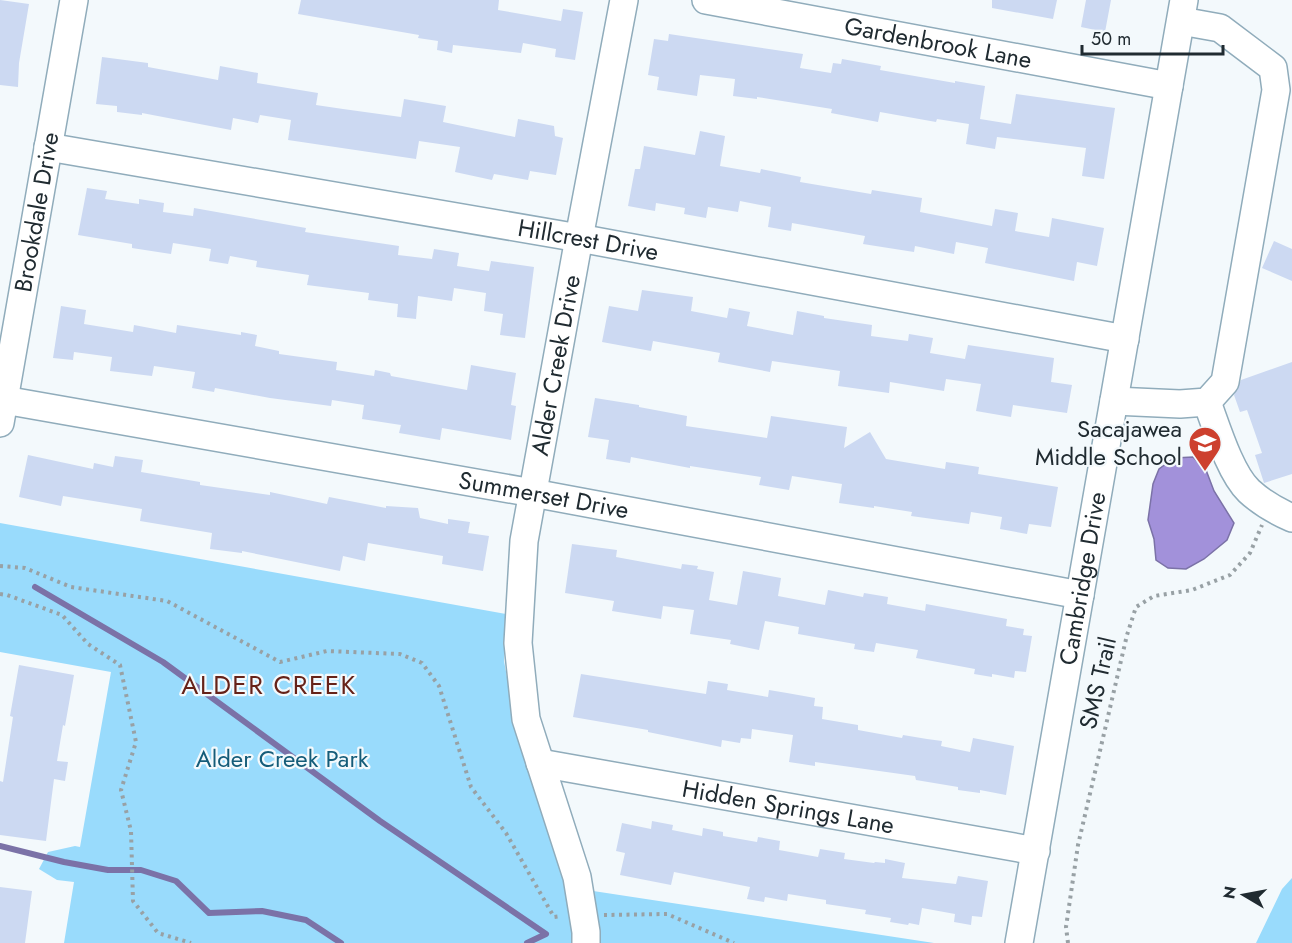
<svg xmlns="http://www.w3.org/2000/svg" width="1292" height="943" font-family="Jost,sans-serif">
<rect width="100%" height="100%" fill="#f3f9fc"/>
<!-- green -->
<path fill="#99dbfc" d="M0 523 506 614 504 661 517 731 567 887 934 943H64L74 882 57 880 39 869 48 852 75 846 80 847 111 672 0 652Z
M1292 878V943H1256L1282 889Z"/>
<!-- water -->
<path fill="#a291da" stroke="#7b72a7" stroke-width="1.5" d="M1193 457 1206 470 1214 491 1234 523 1227 540 1204 559 1186 569 1168 568 1156 560 1154 539 1148 520 1153 484 1159 469 1174 458Z"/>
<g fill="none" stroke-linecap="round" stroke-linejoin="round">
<!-- stream -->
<path stroke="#7b72a7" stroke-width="6" d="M35 587 163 662 380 821 546 934 527 943
M0 846 64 862 108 870H141L176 881 209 913 262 911 306 920 341 943"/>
</g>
<!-- building -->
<path fill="#ccd9f2" d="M0 0 29 4 19 63 18 87 0 85Z
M301 0H499L498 10 561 21 563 9 583 12 575 60 555 57 556 49 523 43 521 53 453 45 452 53 437 50 438 41 418 38 419 35 298 14Z
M992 0H1057L1053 19 992 8Z
M1086 0H1111L1105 32 1081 27Z
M669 34 803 54 800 68 831 73 833 63 841 64 842 59 881 66 880 70 955 83V81L985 86 980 119 1011 124 1016 94 1115 108 1104 179 1082 176 1086 148 997 137 995 149 966 144 969 124 937 119 936 122 880 112 878 122 831 113 832 109 757 97V99L733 96 735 79 700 75 697 96 657 90 659 77 648 75 654 39 668 41Z
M102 57 148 63V67L218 80 220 66 258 73 257 83 318 93 316 105 343 109 401 117 404 99 446 106 443 122 515 137 518 119 554 126 555 136 563 138 556 175 530 171 528 180 494 174 492 180 455 172 460 147 419 141 416 159 288 140 291 120 260 115 258 123 233 118 231 130 142 113V115L117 112V106L96 104Z
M700 131 725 136 720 166 760 173 761 169 801 177 800 182 871 194 872 190 922 198 920 212 992 226 995 209 1018 213 1015 231 1049 237 1052 218 1104 228 1097 266 1077 262 1074 281 985 263 988 248 956 242 954 254 915 246 914 252 863 244 865 236 792 223 791 231 768 227 771 207 740 201 738 212 708 207 706 218 684 214 685 208 656 203 655 211 628 206 635 169H640L644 146 695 155Z
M87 188 107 191 105 199 139 204V199L164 203 163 212 193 216 194 208 306 228 305 232 399 246 398 255 432 259 434 249 459 253 457 266 489 271 491 261 534 267 525 338 500 335 503 314 484 311 486 293 454 288 452 301 418 296 416 319 397 317 398 304 368 300 369 293 307 285 309 275 256 267 257 261 230 256 228 264 209 261 211 249 173 243 171 254 132 248V244L78 235Z
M1274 241 1292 249V281L1262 268Z
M642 290 693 297 691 311 727 318 729 308 750 312 747 326 793 335 797 311 824 316V318L872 325 871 336 908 341 909 334 933 338 930 353 965 359 968 345 1054 358 1051 382 1072 385 1067 413 1013 405 1011 417 976 411 981 384 946 379 944 391 890 382 889 393 838 386 840 371 772 361 770 372 718 362 720 353 653 341 651 351 602 342 609 306 638 311Z
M61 306 86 310 84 324 133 332 134 325 176 333 177 325 241 335V332L257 335 255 346 279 351V354L337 362 336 370 374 376 375 370 390 373 391 376 467 390 471 365 516 373 511 405 516 406 511 440 442 428 440 440 399 433 401 425 362 419 364 405 332 400 331 406 270 398 215 388 214 392 192 388 195 372 154 366 152 376 110 371 112 357 74 352 73 360 53 358Z
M1292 362V474L1264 483 1255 455 1262 453 1247 410 1240 412 1234 395 1241 380Z
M595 398 639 405V407L687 416 686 426 767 438 771 416 847 427 844 448 870 432 886 459 945 469 946 462 979 467 978 474 1058 487 1051 527 1029 524 1027 534 1000 529 1002 517 971 512 969 524 911 516 912 512 874 506V508L839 503 842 484 792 476 789 490 759 485 761 477 690 466V468L631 457 630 463 606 459 609 440 588 437Z
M28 455 93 469 94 463 113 467 115 456 143 460 141 472 200 482V485L270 495V492L327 504 329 497 386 508V506L418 508 420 518 448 524V519L470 522 468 533 489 536 483 571 442 564 443 556 368 543 365 561 343 556 340 571 242 551V553L210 549 212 533 140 521 142 509 63 496 61 506 19 497Z
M572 544 617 550 616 557 681 569 682 564 698 566 697 569 714 572 709 600 737 605 743 571 781 578 778 596 825 605 828 590 863 597 864 593 888 597 887 604 925 611 926 604 1007 619 1006 626 1024 629 1023 635 1032 636 1026 672 1015 671 1014 678 992 674V677L974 674 975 669 916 658 918 650 876 643 874 652 854 649 855 644 798 634 799 627 765 621 759 650 730 644 731 640 690 634 694 610 663 606 661 619 612 611 614 601 565 593Z
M19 665 74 675 65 726 63 725 57 761 68 762 65 781 54 779 46 841 0 835V781L3 782 13 717 10 716Z
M581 674 706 694 708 681 728 684 727 690 768 697 769 690 787 693 815 698 814 706 823 707 822 719 858 725V730L902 738 903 735 927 739 942 741 941 746 970 752 973 738 1014 746 1006 795 980 790V793L958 790V787L916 780 915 776 872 770 815 762V766L789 762 793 735 752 729 751 739 741 738 740 743 722 740 721 747 648 732V730L573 717Z
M652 821 673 825 672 830 702 836 703 828 723 832V836L757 842 758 837 780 841 779 850 818 857 820 849 845 853 844 859 874 863 875 862 885 863V859L905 863 902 878 956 884 958 876 988 881 982 917 972 916 971 925 954 922 955 914 922 908 919 925 909 923 908 925 890 922 891 918 865 914 866 910 826 904V900L788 894 787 901 765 897 764 902 747 899 750 887 674 872 671 885 620 875 625 853 616 851 622 823 651 829Z
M0 887 32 891 25 943H0Z"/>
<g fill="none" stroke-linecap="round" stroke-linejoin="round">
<defs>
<g id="minor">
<path id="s1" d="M706 0 1169 86"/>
<path id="s2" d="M48 147 579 238 1125 339"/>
<path id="s3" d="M4 400 533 493 1080 595"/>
<path d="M1114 401 1180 404 1207 402 1225 382 1276 90 1273 68 1220 28 1181 21"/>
<path d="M1207 402C1216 426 1230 473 1249 491 1262 503 1276 511 1292 518"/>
<path id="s4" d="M0 423 74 0"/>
<path id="s5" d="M540 763 1036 851"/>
<path id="s6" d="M586 943V932L577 877 526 719 518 643 524 541 579 238 624 0"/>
<path id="s7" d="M1019 943 1184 0"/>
</g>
</defs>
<!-- minor casing -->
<use href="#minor" stroke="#90acbb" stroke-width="30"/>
<!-- path -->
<path stroke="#98a1a5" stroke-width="4" stroke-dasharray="3 4.5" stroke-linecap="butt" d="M0 566 25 568 71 587 167 601 280 662 327 651 400 654 422 663 439 686 471 787 506 833 554 917 561 916
M0 594 7 595 62 615 88 644 120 665 136 742 121 790 131 831 133 901 158 933 191 943
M604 915 667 914 734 943
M1068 943 1066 927 1078 845 1127 635 1136 607 1154 596 1192 590 1230 575 1250 553 1262 525"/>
<!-- minor -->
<use href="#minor" stroke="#fff" stroke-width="27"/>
</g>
<!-- icons -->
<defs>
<symbol id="school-pin" viewBox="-11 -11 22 30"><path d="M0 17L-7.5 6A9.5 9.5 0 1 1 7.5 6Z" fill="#cd402e" stroke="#f3f9fc"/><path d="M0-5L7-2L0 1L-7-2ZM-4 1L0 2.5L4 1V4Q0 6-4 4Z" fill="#fff"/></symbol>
</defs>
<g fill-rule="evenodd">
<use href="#school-pin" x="1186" y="424" width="38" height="52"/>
</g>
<g text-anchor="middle" stroke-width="4.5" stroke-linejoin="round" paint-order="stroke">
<!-- street labels -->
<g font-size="24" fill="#202b31" stroke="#f3f9fc">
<text dy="8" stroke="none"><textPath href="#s1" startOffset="236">Gardenbrook Lane</textPath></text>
<text dy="8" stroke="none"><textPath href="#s4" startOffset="214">Brookdale Drive</textPath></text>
<text dy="8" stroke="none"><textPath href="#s2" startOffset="548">Hillcrest Drive</textPath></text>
<text dy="8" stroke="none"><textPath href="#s6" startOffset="590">Alder Creek Drive</textPath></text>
<text dy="8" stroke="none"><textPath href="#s3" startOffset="548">Summerset Drive</textPath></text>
<text dy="8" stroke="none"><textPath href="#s7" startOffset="370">Cambridge Drive</textPath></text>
<text transform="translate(1098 683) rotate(-77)" y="8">SMS Trail</text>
<text dy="8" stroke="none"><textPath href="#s5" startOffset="252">Hidden Springs Lane</textPath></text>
</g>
<!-- poi labels -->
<g font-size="24" fill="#202b31" stroke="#f3f9fc" text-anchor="end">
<text x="1182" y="437">Sacajawea<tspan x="1182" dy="28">Middle School</tspan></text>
</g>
<!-- park labels -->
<g font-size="24" fill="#145c79" stroke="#f3f9fc">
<text x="282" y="767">Alder Creek Park</text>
</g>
<!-- neighbourhood labels -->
<g font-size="26" letter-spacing="1.5" fill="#662218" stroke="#f3f9fc">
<text x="269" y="694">ALDER CREEK</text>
</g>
</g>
<!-- north arrow -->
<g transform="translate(1244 895) rotate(280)" stroke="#f3f9fc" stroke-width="4.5" paint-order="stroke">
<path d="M0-4.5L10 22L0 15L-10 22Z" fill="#202b31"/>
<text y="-9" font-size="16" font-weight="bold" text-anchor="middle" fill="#202b31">N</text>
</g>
<!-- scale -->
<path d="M1082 45v9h141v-9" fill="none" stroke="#202b31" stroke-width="3"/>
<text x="1091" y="45" font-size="18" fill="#202b31" stroke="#f3f9fc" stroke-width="4.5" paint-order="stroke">50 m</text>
</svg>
